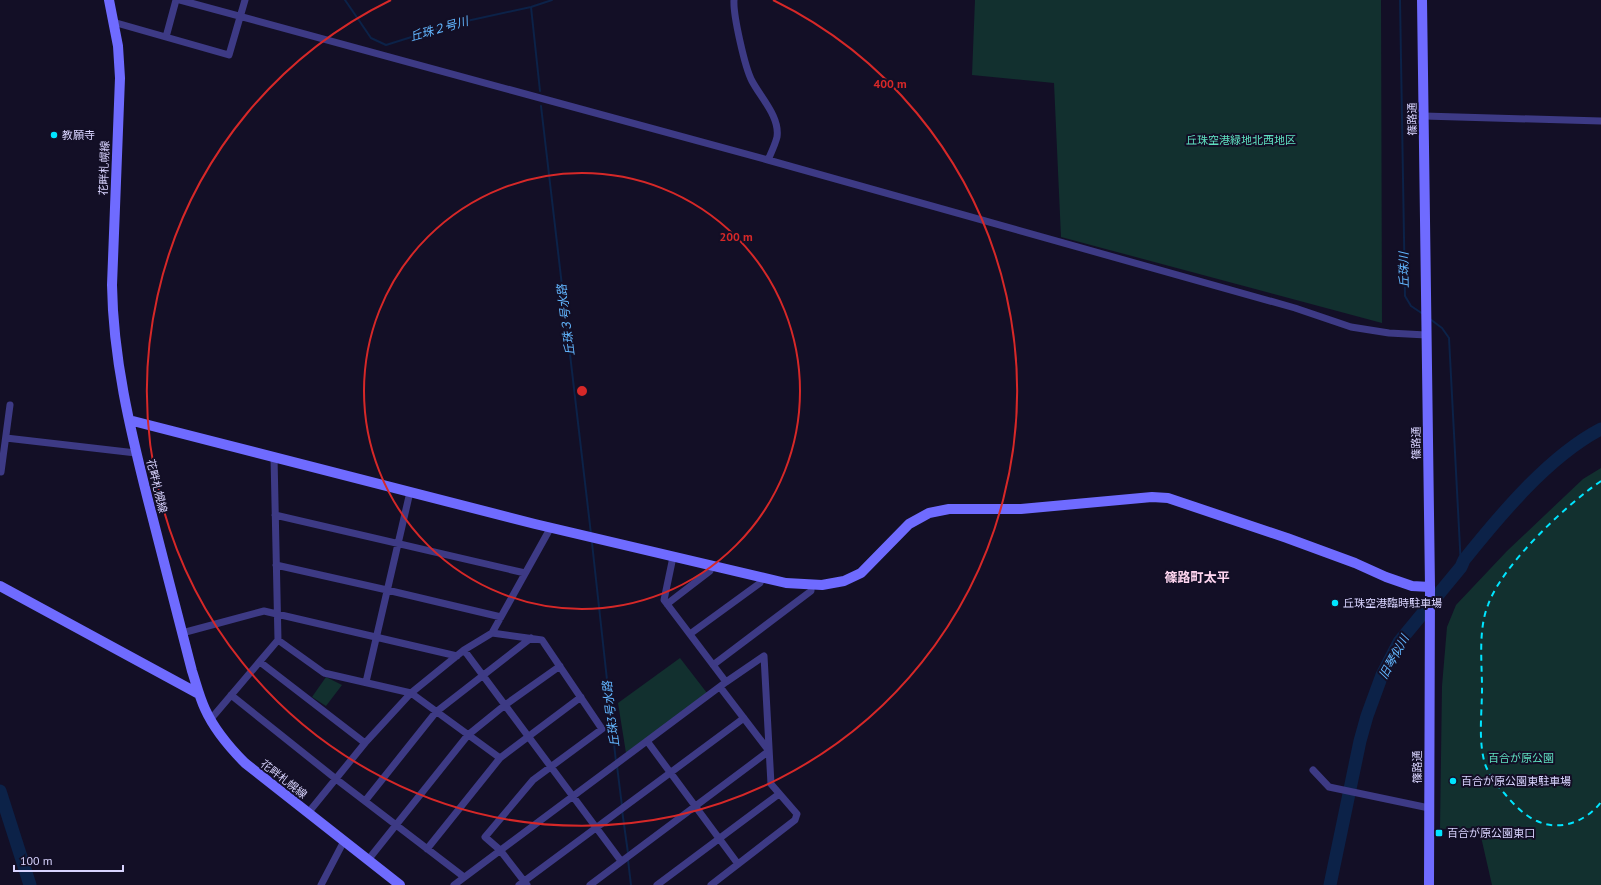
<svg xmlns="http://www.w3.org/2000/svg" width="1601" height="885" font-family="'PT Sans','Noto Sans JP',sans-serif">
<rect width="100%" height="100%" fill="#130f26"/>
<!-- green -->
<path fill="#12302f" d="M975 0H1381L1382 323 1061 237 1054 83 972 75Z
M1601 468V885H1492L1479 828 1440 829 1442 686 1447 627 1456 605 1507 551 1583 479Z
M680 658 707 693 626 753 618 703Z
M326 677 342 685 326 706 312 697Z"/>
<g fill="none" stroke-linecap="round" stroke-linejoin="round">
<!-- stream -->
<path stroke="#0c2248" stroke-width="2" d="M345 0 371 38 386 45 453 24 531 7 552 0
M1400 0 1405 296 1411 306 1423 314
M531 7 540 91
M541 106 591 534
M1430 319 1442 328 1449 338 1461 567
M592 543 616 762
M617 766 622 806
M622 810 628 853
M628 860 631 885"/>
<!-- river -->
<path stroke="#0c2248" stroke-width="13" d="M0 791 30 885
M1330 885 1360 741 1367 716 1382 675 1399 642 1461 567 1464 560C1500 515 1549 456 1601 429"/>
<!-- street -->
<path stroke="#3d3a85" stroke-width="7" d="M180 0 768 160 1295 308 1351 327 1389 333 1426 335
M734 0C733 15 745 68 752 81 761 98 780 117 777 137 775 145 771 153 768 160
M113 22 229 55 245 0
M166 37 176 0
M1424 116 1601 121
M6 438 136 453
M1 472 10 405
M275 515 525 573
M673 557 664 600 726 682 764 656 771 784 797 814 795 820 711 885
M276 565 387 590 501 617
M667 604 710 571 712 566
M182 633 264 611 457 656
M492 633 542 640 602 729 533 780 485 837 500 850 527 885
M690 634 760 583 762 578
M278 640 324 673 411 693 500 758
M464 650 621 861
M260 662 365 743
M713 665 811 591V585
M366 682 410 492
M231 695 336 779 464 877
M210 720 278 640 274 457
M647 741 738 864
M1313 770 1329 787 1429 808
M365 801 436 712 531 638
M308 813 365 743 411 693 464 650 492 633 551 527
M427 849 500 758 581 697
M368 860 468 735 505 705 560 666
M321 885 344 841
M454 885 726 682
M519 885 744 718
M590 885 769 751 720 687
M657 885 779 794"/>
<!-- secondary -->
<path stroke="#6f6bff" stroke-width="10" d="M109 0 118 46 120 78 112 285C113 358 130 429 148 500 163 557 177 614 192 671 196 683 199 696 205 709 214 729 229 747 245 763L400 885
M1422 0 1430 587 1429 885
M129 420 535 524 786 583 822 585 844 581 861 573 909 524 929 513 949 509H1021L1152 497 1168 498 1287 538 1355 563 1386 577 1412 586 1430 587
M0 586 199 694"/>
<!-- rail -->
<path stroke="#00e5ff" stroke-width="2" stroke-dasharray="6 5" stroke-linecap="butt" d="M1601 481C1566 505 1502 565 1488 605 1478 630 1482 662 1482 689 1482 713 1478 740 1485 764 1489 775 1497 785 1505 794 1514 805 1525 816 1537 821 1560 832 1587 821 1601 802"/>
</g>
<!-- distance rings -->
<g fill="none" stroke="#d62828" stroke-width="2">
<circle cx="582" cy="391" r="218"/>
<path d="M773 0A435 435 0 1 1 391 0"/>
</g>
<!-- markers -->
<g fill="#00e5ff" stroke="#130f26" stroke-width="1.5">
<circle cx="54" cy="135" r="4"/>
<circle cx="1335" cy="603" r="4"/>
<circle cx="1453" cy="781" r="4"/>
<rect x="1435" y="829" width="8" height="8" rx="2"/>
</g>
<g text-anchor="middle" stroke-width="4" stroke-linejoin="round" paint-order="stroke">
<!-- street labels -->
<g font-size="11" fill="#d9d4ff" stroke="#130f26">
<text transform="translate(1412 119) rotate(-91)" y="4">篠路通</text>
<text transform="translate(104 168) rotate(-88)" y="4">花畔札幌線</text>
<text transform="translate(1416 443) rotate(-91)" y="4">篠路通</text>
<text transform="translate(157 486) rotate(76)" y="4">花畔札幌線</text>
<text transform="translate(1417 767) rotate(-90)" y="4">篠路通</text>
<text transform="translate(284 779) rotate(38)" y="4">花畔札幌線</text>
</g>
<!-- poi labels -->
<g font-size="11" fill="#d9d4ff" stroke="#130f26" text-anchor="start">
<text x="62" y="139">教願寺</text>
<text x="1343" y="607">丘珠空港臨時駐車場</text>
<text x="1461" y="785">百合が原公園東駐車場</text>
<text x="1447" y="837">百合が原公園東口</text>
</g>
<!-- park labels -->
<g font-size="11" fill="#5fe0c0" stroke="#130f26">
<text x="1241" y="144">丘珠空港緑地北西地区</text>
<text x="1521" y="762">百合が原公園</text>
</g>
<!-- water labels -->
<g font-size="12" font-style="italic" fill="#62b6ff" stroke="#130f26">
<text transform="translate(439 29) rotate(-16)" y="4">丘珠２号川</text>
<text transform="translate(1404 270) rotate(-91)" y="4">丘珠川</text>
<text transform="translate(566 320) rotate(-97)" y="4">丘珠３号水路</text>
<text transform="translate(1394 657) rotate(-61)" y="4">旧琴似川</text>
<text transform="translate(611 714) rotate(-97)" y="4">丘珠3号水路</text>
</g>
<!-- quarter labels -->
<g font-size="13" font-weight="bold" fill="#ffd6f0" stroke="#130f26">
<text x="1197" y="582">篠路町太平</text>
</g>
</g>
<circle cx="582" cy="391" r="6" fill="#d62828" stroke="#130f26" stroke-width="2"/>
<g font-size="12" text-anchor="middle" font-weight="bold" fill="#d62828" stroke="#130f26" stroke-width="4" stroke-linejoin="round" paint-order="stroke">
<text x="890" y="88">400 m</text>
<text x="736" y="241">200 m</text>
</g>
<!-- scale -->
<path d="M14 865v6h109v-6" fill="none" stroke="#d9d4ff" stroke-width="2"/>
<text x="20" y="865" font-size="12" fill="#d9d4ff" stroke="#130f26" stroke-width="3" paint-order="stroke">100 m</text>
</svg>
